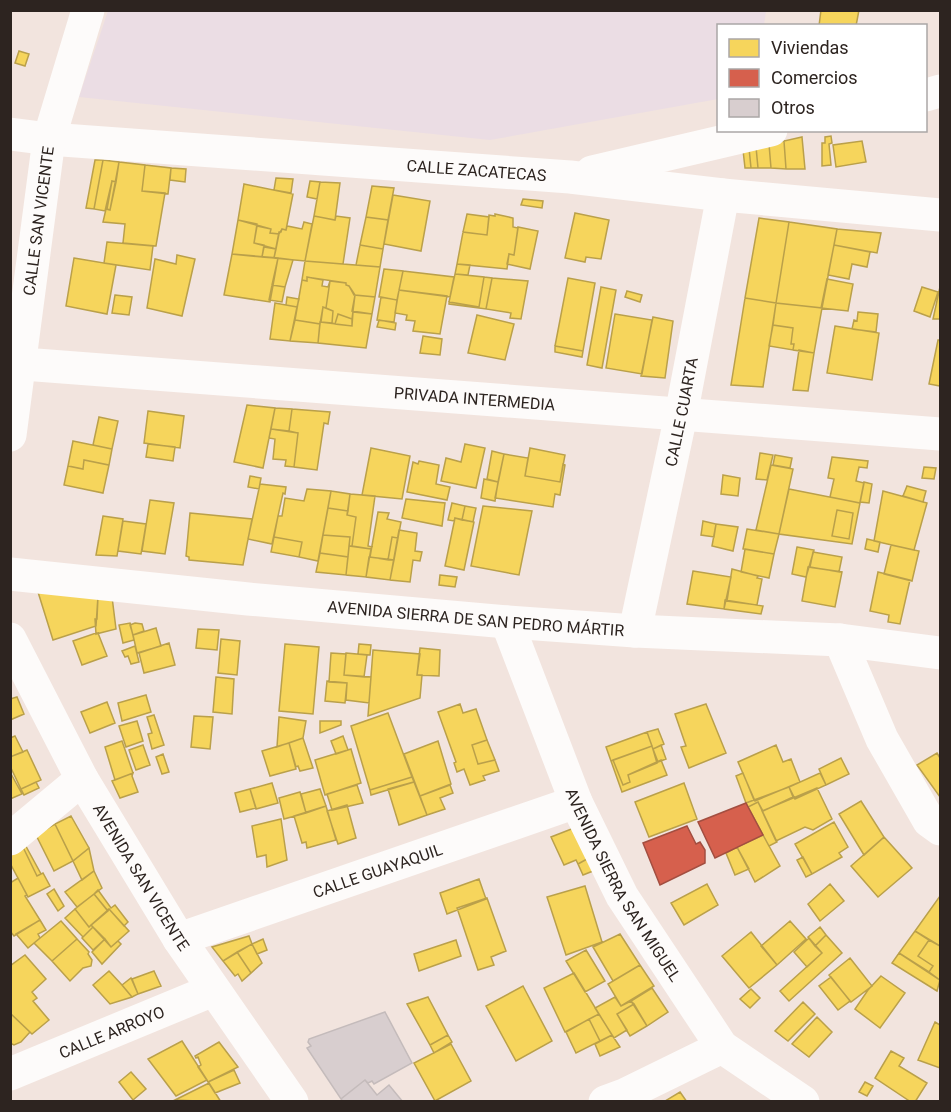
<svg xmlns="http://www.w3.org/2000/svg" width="951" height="1112" font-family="Roboto,sans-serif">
<rect width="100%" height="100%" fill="#f2e4de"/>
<!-- education -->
<path fill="#ebdde4" d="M108 11V10L766 11 764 25 718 26V99L490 140 79 97Z"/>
<!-- homes -->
<path fill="#f6d55c" stroke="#baa04a" stroke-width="1.5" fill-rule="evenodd" d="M821 10H859L856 26H819Z
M19 51 29 54 25 66 15 63Z
M831 136 832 143 829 144 831 165 822 166V143H825V137Z
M802 137 805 169H786L784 141Z
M784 141 786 169 771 168 769 144Z
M862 141 866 162 836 167 833 145Z
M769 144 771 168H758L756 147Z
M756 147 758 168H751L749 148Z
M749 148 751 168H745L743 150Z
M95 160H103L94 209 86 208Z
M103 160 119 162 116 182 112 181 105 211 94 209Z
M119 162 145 165 142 191 165 193 156 246 123 243 125 224 103 222 106 209 110 210Z
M145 165 171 168 168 194 142 191Z
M171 168 186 169 185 182 170 180Z
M276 178 293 179 291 193 274 190Z
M112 181 116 182 110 210 107 209Z
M310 181 320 182 317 199 307 197Z
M320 182 340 183 335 220 314 216Z
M244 184 293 194 286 230 282 229 279 234 270 233 271 229 238 220Z
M372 186 394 188 388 220 366 217Z
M393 195 430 201 421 251 384 244Z
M523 199 543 201 542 208 521 205Z
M575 213 609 220 601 259 586 257 585 262 565 258Z
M467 214 489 217 487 235 463 232Z
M495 214 513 218V227L518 228 514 255 509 254 507 269 457 264 463 232 487 235 489 215 495 216Z
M314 216 335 220 336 216 350 218 343 264 305 261Z
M366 217 388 220 383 249 360 245Z
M759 218 789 222 776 303 745 298Z
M238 220 257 224 254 243 264 245 262 257 232 254Z
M304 222 312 224 305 261 274 258 279 232H281L282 229 286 230 287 226 302 229Z
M789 222 837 229 822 308 776 303Z
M257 226 271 229 270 233 279 234 276 249 254 243Z
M518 227 538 231 530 269 507 264 509 254 514 255Z
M837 229 881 233 877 253 834 245Z
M107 242 153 246 150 270 104 263Z
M360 245 383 249 380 267 356 265Z
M834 245 870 252 867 267 852 264 849 279 828 275Z
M264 247 276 249 274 258 262 257Z
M232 254 278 258 270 302 224 295Z
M177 255 195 259 182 316 147 308 155 259 176 264Z
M74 258 116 265 107 314 66 306Z
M278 258 293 260 285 287 272 285Z
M305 261 380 267 375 297 354 295 349 286 346 285V283L307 277V281L302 280Z
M457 264 470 265 468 275 455 274Z
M384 269 403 271 397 300 379 297Z
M403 271 454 277 450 297 399 290Z
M455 274 484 277 479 307 449 302Z
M307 277 323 280 322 286 328 287 330 281 326 308 323 307 320 324 295 320 302 280 307 281Z
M484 277 492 278 486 309 449 304V302L479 307Z
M492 278 528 281 521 319 510 318 511 313 486 309Z
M568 278 595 283 583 351 555 346Z
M827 279 853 284 848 311 821 308Z
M330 281 346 283V285L349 286 355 295 352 319 338 314 335 324 332 323 333 311 326 308Z
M272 285 285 287 282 302 269 300Z
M601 287 616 290 602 368 587 365Z
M922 287 938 292 930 317 914 311Z
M940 287V319H933Z
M399 290 447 296 440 334 413 331 415 321 406 320 407 315 395 313Z
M627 291 642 295 640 302 625 297Z
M115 295 132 297 129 315 112 313Z
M355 295 375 297 372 314 352 311Z
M287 297 299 299 297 307 286 305Z
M381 297 397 300 394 322 377 320Z
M745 298 776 303 763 387 731 385Z
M275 303 297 307 290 341 270 339Z
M776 303 822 308 814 353 793 350 794 344H791L793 328 773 325Z
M323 307 333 311 332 323 321 322Z
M353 312 372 314 366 348 318 343 320 322 352 326Z
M858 312 878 314 876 332 852 329 854 320 857 321Z
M338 314 352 319V326L335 324Z
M615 314 652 320 642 374 606 368Z
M477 315 514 324 505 360 468 353Z
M653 317 673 321 665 378 641 376Z
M295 320 320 324 318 343 290 341Z
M379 320 396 323 395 330 377 327Z
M773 325 793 328 791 344H794L793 350 769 346Z
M835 326 879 333 872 380 827 373Z
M423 336 442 339 440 355 420 353Z
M938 340H940V386L929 384Z
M555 346 583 351 582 357 555 352Z
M799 350 814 353 808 391 793 390Z
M247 405 275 408 263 468 234 462Z
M275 408 292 409 289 431 271 429Z
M292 409 330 412 328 424 324 423 317 470 294 467 298 433 289 431Z
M148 411 184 416 180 448 144 443Z
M99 417 118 421 112 449 93 445Z
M271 429 298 433 294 467 285 466 286 460 273 459 275 439 269 438Z
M73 441 112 449 109 465 84 460 83 469 68 466Z
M148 444 175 447 173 461 146 457Z
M465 444 485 448 476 488 441 481 446 458 461 462Z
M371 448 410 456 402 499 362 495Z
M530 448 565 455 560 482 525 476Z
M492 451 504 454 498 482 487 479Z
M760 453 773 455 767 480 756 479Z
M504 454 528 458 525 476 560 482 563 464 565 465 560 495 555 494 553 507 495 498Z
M775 455 792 458 790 468 773 465Z
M832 457 868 461 867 468 859 467 856 481 864 483 860 503 830 497 834 479 828 478Z
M84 460 109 465 103 493 64 485 68 466 83 469Z
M419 461 439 465 436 484 450 487 447 500 407 492 413 462 418 464Z
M771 465 793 469 779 534 756 530Z
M924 467 936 468 934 479 922 478Z
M723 475 740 478 738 496 721 494Z
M250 476 261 478 259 489 248 487Z
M484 479 498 482 495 501 481 498Z
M864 482 872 484 869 503 860 502Z
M260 484 286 487 285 494 283 493 272 544 248 539Z
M907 486 926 491 923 502 903 496Z
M307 489 331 491 318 561 299 557 302 542 274 537 278 516H282L285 498 304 501Z
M789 489 860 503 852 544 779 534ZM837 510 853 513 849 539 832 536Z
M331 491 350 494 348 511 328 508Z
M883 491 927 503 914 550 874 541Z
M350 494 375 496 368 546 372 547 371 549 352 546 356 517 347 515Z
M406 499 445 503 442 526 402 518Z
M150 500 174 503 165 554 142 551Z
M452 503 465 506 462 520 455 518 454 521 448 520Z
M465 506 476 508 473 522 462 520Z
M483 506 532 511 519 575 471 566Z
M328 508 348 511 347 515 356 517 352 546H349L350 537 323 535Z
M837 510 853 513 849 539 832 536Z
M378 512 389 513 387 519 401 522 398 538 392 537 388 560 370 557Z
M190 513 252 519 243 565 189 560V557L186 556Z
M103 516 123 519 117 556 96 555Z
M455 518 474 522 464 570 445 566Z
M123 521 146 524 141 554 118 551Z
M703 521 716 524 714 537 701 535Z
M716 524 738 527 733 551 712 546Z
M747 529 779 534 774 554 743 549Z
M399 530 417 533 415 551 422 552 420 561 413 560 410 582 390 580Z
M323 535 350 537 348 557 320 553Z
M274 537 302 542 299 557 271 552Z
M392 537 398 538 394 560H388Z
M867 539 880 542 878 552 865 549Z
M891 545 919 551 912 581 884 574Z
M349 546 371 549 366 577 346 575Z
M797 547 814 550 806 577 792 574Z
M745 549 774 554 769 578 741 572Z
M813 552 842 557 839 572 810 567Z
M320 553 348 557 346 575 316 572Z
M369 557 394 560 390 580 366 577Z
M808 567 842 572 835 607 802 601Z
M732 569 758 576 757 578 762 579 757 605 727 601Z
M693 571 731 577 724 609 687 604Z
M878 572 910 580 900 624 888 622 889 615 870 611Z
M440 575 457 577 455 587 439 585Z
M38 592 98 596 96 626 53 640Z
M98 596 112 597 116 629 96 634 95 619H97Z
M725 600 763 606 761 614 724 609Z
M130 623 134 640 123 643 119 625Z
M135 623 142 624 144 631 133 635 130 625Z
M156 628 161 646 137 653 133 635Z
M198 629 219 630 217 650 196 648Z
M96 633V634L98 633 107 656 82 665 73 641Z
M221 639 240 641 237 675 218 673Z
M169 643 175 665 144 673 139 653Z
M285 644 319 647 313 714 279 711Z
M359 644 371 645 370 655 358 654Z
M135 646 139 662 131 664 128 656 125 657 122 651Z
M420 648 440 650 439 676 417 675Z
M373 650 420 654 417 675H422L420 698 368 716Z
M331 653 346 654 344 675 371 677 369 703 346 700 347 683 329 682Z
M346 653 367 655 364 677 344 675Z
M216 677 234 679 232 714 213 712Z
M327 681 347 683 345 703 325 701Z
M146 695 151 712 122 721 118 703Z
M17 697 24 714 10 720V699Z
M107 702 115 723 90 733 81 712Z
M460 704 463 713 476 709 487 740 472 745 478 764 495 760 499 771 483 776 485 780 470 785 464 769 457 772 454 763 456 762 438 712Z
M706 704 726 753 689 768 681 747 686 746 675 714Z
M388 713 412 777 370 790 351 726Z
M154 715 164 745 152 749 148 734 152 733 147 717Z
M194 716 213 717 210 749 191 747Z
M279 717 306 721 303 738 277 747Z
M137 721 143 741 126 747 119 726Z
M320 721H341V725L320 733Z
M658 729 664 744 653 749 647 732Z
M647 732 652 746 611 761 606 747Z
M15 736 23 752 10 757V738Z
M343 736 348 750 336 754 331 741Z
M303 738 313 768 300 771 298 766 296 767 289 743Z
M487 740 495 760 478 764 472 745Z
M122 741 133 773 115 780 105 747Z
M438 741 451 784 420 796 404 754Z
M289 743 296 769 270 776 262 751Z
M143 745 150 765 136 770 129 750Z
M661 745 666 759 658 762 653 749Z
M776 745 783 762 791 759 800 782 755 801 738 762Z
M652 746 657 763 628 775 630 782 623 785 613 760Z
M351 749 361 783 325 795 315 760Z
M27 750 41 780 21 789 10 766V757Z
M937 753 940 758V797L917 765Z
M163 754 169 772 162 774 156 757Z
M841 758 849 774 826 785 819 769Z
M613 760 623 785 630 782 628 775 661 760 667 775 622 792 611 761Z
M10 772 22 794 10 799Z
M133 773 132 776 138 792 120 798 112 781Z
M743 773 754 800 746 803 736 776Z
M820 773 826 785 795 799 789 787Z
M412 777 414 782 371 795 370 790Z
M36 782 39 788 24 795 21 789Z
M414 782 427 815 399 825 388 789Z
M272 783 278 803 256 809 250 789Z
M684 783 697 819 649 837 635 802Z
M357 785 363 803 332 810 327 794Z
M450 785 453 793 440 798 445 809 427 815 420 796Z
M789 787 793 797 763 811 758 802 748 807 746 803Z
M817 788 832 819 813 830 805 827 776 841 762 811Z
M250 789 256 808 240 812 235 793Z
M320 789 326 806 306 813 301 794Z
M300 792 306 813 284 819 279 798Z
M861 801 884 837 864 855 839 814Z
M758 802 777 842 769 846 748 807Z
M347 805 356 838 338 844 327 811Z
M326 806 336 840 307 848 306 842 302 843 294 816Z
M71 816 89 848 73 861 55 824Z
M281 819 287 860 267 867 266 855 257 857 252 826Z
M834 822 848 847 839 853 842 857 812 874 795 844Z
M55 824 73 861 54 871 36 835Z
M574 828 587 859 578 864 576 860 564 865 551 837Z
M763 835 780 866 755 882 737 847Z
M884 837 912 868 878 897 851 866Z
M22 839 41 874 37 876 20 841Z
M20 841 37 876 43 873 50 886 28 897 10 863V849Z
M737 847 749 869 735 875 726 853Z
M89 848 94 871 82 880 73 861Z
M803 857 812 874 806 877 797 860Z
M587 859 593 871 583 875 578 864Z
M94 871 102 888 77 907 65 892Z
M18 878 27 895 25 896 40 920 14 936 10 931V883Z
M479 879 486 899 447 914 440 893Z
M707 884 718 905 684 925 671 903Z
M830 884 844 901 820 921 808 904Z
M585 886 602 942 566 955 547 897Z
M54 889 64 906 58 911 47 894Z
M98 890 111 908 115 905 128 922 124 926 109 909 107 910 94 894Z
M94 894 108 911 89 927 75 909Z
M940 896V946L915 931Z
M487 898 506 951 491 957 494 965 478 970 457 908Z
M75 909 89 927 91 925 93 927 83 937 65 918Z
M109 909 129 931 111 947 91 925Z
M40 920 46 930 38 934 40 938 28 948 16 934Z
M61 921 77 939 52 961 34 943Z
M790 921 806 939 777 965 761 946Z
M93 927 105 939 93 950 82 938Z
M820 927 826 935 815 946 808 937Z
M915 931 929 940 918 956 933 966 929 972 899 953Z
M751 932 777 965 749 988 722 956Z
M620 934 640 965 613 981 593 947Z
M826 935 842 953 789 1001 780 991 822 953 815 946Z
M249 936 252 944 223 961 212 947Z
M809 938 822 953 807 967 794 952Z
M77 939 89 952 88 954 92 960 91 966 83 968 70 981 52 961Z
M105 939 111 947 118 941 121 944 102 964 92 952Z
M263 939 267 950 257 954 252 944Z
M456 940 461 956 419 971 414 954Z
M929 940 940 946V980L929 972 933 966 918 956Z
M252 944 262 963 251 973 237 952Z
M586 950 605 981 585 992 566 961Z
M237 952 251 973 242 981 238 974 235 976 223 961Z
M899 953 940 980 937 991 892 963Z
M25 955 46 979 32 992 37 998 33 1001 49 1020 32 1034 10 1013V966Z
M850 958 872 986 851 1002 829 975Z
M640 965 654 986 621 1006 608 984Z
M109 971 122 985 132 997 110 1004 93 985Z
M154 971 161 986 138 994 132 979Z
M574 973 599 1014 565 1032 544 988Z
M881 976 905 993 880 1028 855 1009 868 990Z
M831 977 850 1001 838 1010 819 986Z
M131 978 138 994 132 997 122 985Z
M523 986 552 1041 516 1061 486 1006Z
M652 988 668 1012 647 1026 631 1001Z
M751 989 760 998 750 1008 740 999Z
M428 997 448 1035 430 1045 407 1004Z
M615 997 621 1006 631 1001 634 1004 617 1014 627 1030 614 1038 595 1008Z
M803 1002 815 1014 788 1041 775 1031Z
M634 1004 647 1026 630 1036 617 1014Z
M10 1013 30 1032 21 1042 14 1045 10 1043Z
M599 1014 612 1035 600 1041 589 1019Z
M817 1017 832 1032 809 1057 792 1044Z
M589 1019 600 1041 576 1053 566 1032Z
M935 1022 940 1025V1068L918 1060Z
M448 1035 452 1042 434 1053 430 1045Z
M612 1035 620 1047 600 1056 595 1044Z
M182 1041 207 1080 176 1096 148 1059Z
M219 1042 238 1067 208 1082 198 1067 201 1065 198 1057 196 1058 195 1056Z
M451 1044 471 1081 435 1101 414 1063Z
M891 1051 904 1058 899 1066 927 1083 915 1102H911L875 1078Z
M234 1070 240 1083 215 1093 208 1082Z
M131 1072 146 1089 133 1100 119 1082Z
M865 1082 873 1086 867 1096 859 1092Z
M209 1083 221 1102 175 1100Z
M680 1092 687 1102 665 1101Z"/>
<!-- shops -->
<path fill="#d6604d" stroke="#a34e40" stroke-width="1.5" d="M746 803 763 835 715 858 698 822Z
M687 826 696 844 700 842 705 850V863L660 885 643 843Z"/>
<!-- building -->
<path fill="#d8cecf" stroke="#c4bbbb" stroke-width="1.5" d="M385 1012 412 1063 374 1084 372 1081 368 1083 365 1080 341 1099 307 1048 311 1046 308 1042 309 1039Z
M365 1080 377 1095 389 1085 403 1102H343L341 1099Z"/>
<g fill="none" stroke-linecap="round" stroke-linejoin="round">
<!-- minor -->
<g stroke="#fdfbfa" stroke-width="33">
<path d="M926 95 940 91"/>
<path id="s1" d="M10 134 49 139 570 177 723 195 940 215"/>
<path d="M592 172 771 130"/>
<path id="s2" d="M10 363 940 434"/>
<path id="s3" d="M507 622 576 802 622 896 722 1047 803 1102"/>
<path id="s4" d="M635 631 681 415 723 195"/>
<path d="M840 640 882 739 929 821 940 829"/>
<path d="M10 839 82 779"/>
<path id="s5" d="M179 939 576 802"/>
<path id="s6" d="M10 1074 213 990"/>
<path d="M605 1102 624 1095 722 1047"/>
</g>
<!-- tertiary -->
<g stroke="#fdfbfa" stroke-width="33">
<path id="s7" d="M10 435 49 139 88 10"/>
<path id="s8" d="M10 574 248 599 507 622 635 631 840 640 940 653"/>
<path id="s9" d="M10 639 82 779 179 939 292 1102"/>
</g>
</g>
<g text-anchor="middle" stroke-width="6" stroke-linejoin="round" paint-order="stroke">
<!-- street labels -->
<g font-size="16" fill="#2d2420" stroke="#fff">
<text dy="6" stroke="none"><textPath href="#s1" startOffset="468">CALLE ZACATECAS</textPath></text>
<text dy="6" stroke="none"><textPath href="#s7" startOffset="216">CALLE SAN VICENTE</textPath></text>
<text dy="6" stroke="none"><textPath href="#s2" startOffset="466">PRIVADA INTERMEDIA</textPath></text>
<text dy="6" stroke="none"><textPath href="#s4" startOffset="224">CALLE CUARTA</textPath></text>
<text dy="6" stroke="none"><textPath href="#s8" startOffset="468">AVENIDA SIERRA DE SAN PEDRO MÁRTIR</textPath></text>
<text dy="6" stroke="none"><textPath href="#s5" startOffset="210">CALLE GUAYAQUIL</textPath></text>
<text dy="6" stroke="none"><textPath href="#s9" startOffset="272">AVENIDA SAN VICENTE</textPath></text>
<text dy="6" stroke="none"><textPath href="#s3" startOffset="288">AVENIDA SIERRA SAN MIGUEL</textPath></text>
<text dy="6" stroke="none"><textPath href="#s6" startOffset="110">CALLE ARROYO</textPath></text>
</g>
</g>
<!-- border -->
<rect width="951" height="1112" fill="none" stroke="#2d2420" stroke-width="24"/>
<!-- legend -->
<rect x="717" y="24" width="210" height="108" fill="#ffffff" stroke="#aba7a6" stroke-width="1.5"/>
<rect x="729" y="39" width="30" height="18" fill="#f6d55c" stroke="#aba7a6" stroke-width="1.5"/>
<text x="771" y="54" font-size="18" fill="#2d2420">Viviendas</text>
<rect x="729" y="69" width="30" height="18" fill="#d6604d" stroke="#aba7a6" stroke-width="1.5"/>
<text x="771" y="84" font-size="18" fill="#2d2420">Comercios</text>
<rect x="729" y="99" width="30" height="18" fill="#d8cecf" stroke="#aba7a6" stroke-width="1.5"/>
<text x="771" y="114" font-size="18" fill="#2d2420">Otros</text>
</svg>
